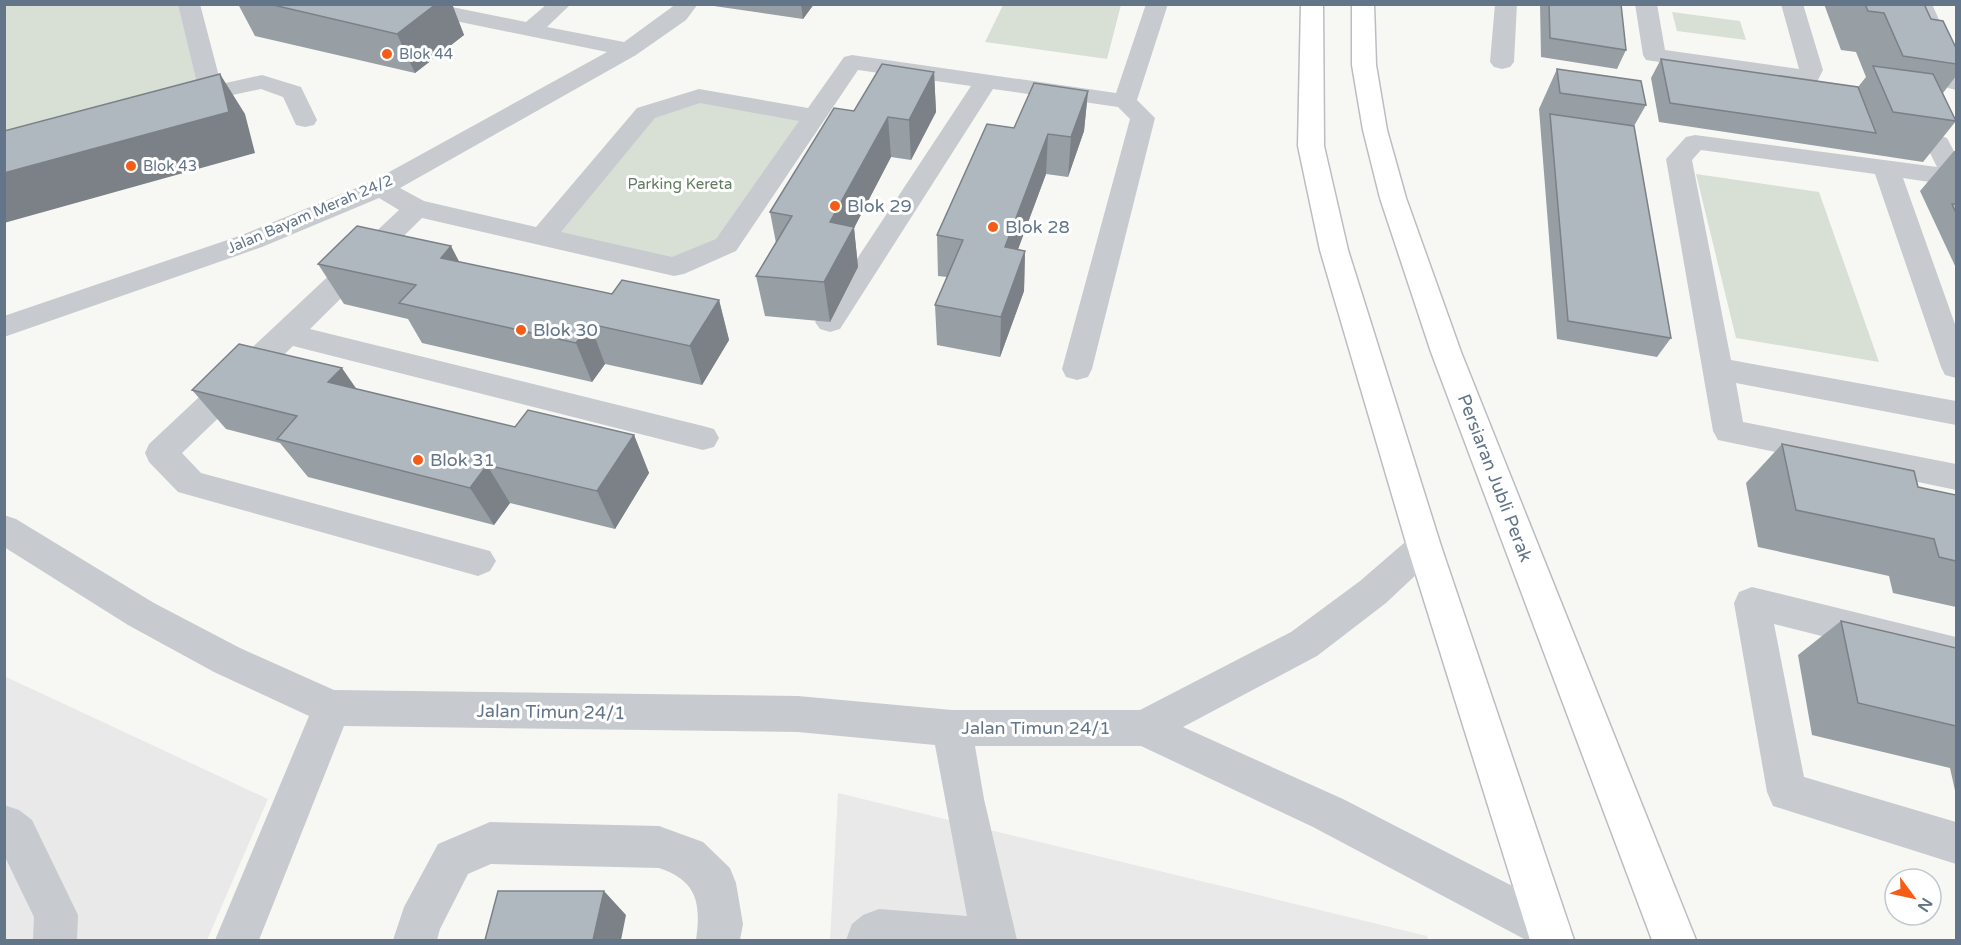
<svg xmlns="http://www.w3.org/2000/svg" width="1961" height="945" font-family="'Varela Round',sans-serif">
<rect width="100%" height="100%" fill="#f7f8f4"/>
<!-- built -->
<path fill="#e8e9e8" d="M4 676 268 799 207 940H5Z
M838 793 1427 936 1428 940H830Z"/>
<!-- green -->
<path fill="#d8e0d5" d="M5 5H179L198 88 5 142Z
M1003 5V4L1121 5 1107 59 985 42Z
M1672 12 1740 21 1746 40 1677 31Z
M699 96 815 116 726 245 674 267 542 237 646 113Z
M1696 174 1819 192 1879 362 1736 338Z"/>
<g fill="none" stroke-linecap="round" stroke-linejoin="round">
<defs>
<path id="major" d="M1301 4H1323L1324 146 1348 250 1441 546 1574 940H1530L1407 546 1320 250 1298 146Z
M1352 4H1374L1376 65 1387 130 1406 198 1461 352 1696 940H1652L1431 352 1380 198 1363 130 1352 65Z"/>
</defs>
<!-- major casing -->
<use href="#major" stroke="#babec2" stroke-width="3"/>
<!-- minor -->
<path fill="#c7cbcf" fill-rule="evenodd" d="M178 4H200L221 84 262 75 301 87 317 120 314 125 305 127 296 125 283 97 261 89 186 105 178 103 174 98 178 93 198 88Z
M392 4H437L526 22 547 4H571L547 27 624 42 676 4H698L686 20 636 55 400 188 424 201 536 227 637 108 699 89 808 108 844 57 852 55 1116 93 1146 4H1168L1137 100 1155 118 1092 369 1088 377 1077 380 1066 377 1062 369 1130 119 1118 107 993 89 840 329 830 332 820 329 815 322 820 315 971 86 858 70 736 251 684 274 674 276 422 218 310 329 703 426 714 429 719 438 714 447 703 450 293 346 182 453 201 473 490 551 496 561 490 571 478 576 178 492 149 462 145 453 149 444 399 210 379 198 262 247 4 337V316L242 235 371 182 607 52 402 10 394 9ZM700 103 799 121 716 239 672 257 561 232 655 118Z
M1495 4H1517L1514 62 1510 67 1502 69 1494 67 1490 62Z
M1635 4H1657L1665 50 1799 69 1781 4H1803L1823 70 1817 82 1809 84 1646 60 1643 55Z
M1910 4H1932L1956 58V90L1948 88 1944 83Z
M1695 135 1937 167 1925 143 1929 138 1938 135 1947 138 1956 155V186L1903 178 1956 327V378L1945 375 1941 367 1875 174 1701 150 1692 160 1731 360 1956 401V425L1736 383 1743 422 1956 464V490L1718 440 1713 431 1666 159 1686 137Z
M4 515 16 519 154 603 240 648 334 690 798 696 952 710H1140L1291 632 1360 581 1412 536 1424 532 1436 536 1441 546 1436 556 1386 603 1317 656 1183 727 1343 799 1565 913 1571 929 1566 940H1526L1313 827 1141 746H975L984 799 1017 940H846L852 924 863 915 879 909 967 916 935 745 798 732 344 726 259 940H215L309 716 214 672 128 625 4 547Z
M1752 587 1956 637V670L1774 624 1804 777 1956 822V864L1773 806 1767 792 1734 603 1739 592Z
M4 805 19 810 32 820 78 915 77 940H33L34 917 4 855Z
M490 822 659 826 703 842 730 868 736 883 743 924 740 940H696C701 904 698 881 659 868L491 864 468 874 440 929 437 940H393L404 907 438 844Z"/>
<!-- major -->
<use href="#major" fill="#fff" fill-rule="evenodd"/>
</g>
<!-- wall -->
<path fill="#979ea4" d="M238 4H452L464 35 415 73 255 36Z
M707 4H814L803 19 707 5Z
M1540 4H1621L1626 50 1617 69 1541 57Z
M1824 4H1924L1931 19 1956 48V76L1943 93 1956 121 1923 162 1659 122 1651 78 1661 59 1858 87 1866 77 1856 52 1841 50Z
M1557 69 1646 105 1634 126 1671 338 1657 357 1557 339 1539 109Z
M934 72 936 112 911 160 891 157 854 228 858 267 830 322 765 316 756 276 776 243 770 212 854 111Z
M1088 91 1084 131 1068 177 1046 174 1018 249 1025 251 1024 291 1000 357 937 345 935 305 947 277 938 276 937 235 1014 128Z
M1954 151H1956V268L1920 191Z
M459 262 612 294 719 300 729 340 702 385 605 364 592 382 422 343 408 319 344 304 318 264Z
M356 389 515 427 634 435 649 473 615 529 510 503 494 525 308 477 280 443 226 429 192 390Z
M1782 444 1918 487 1956 495V607L1893 593 1889 576 1758 547 1746 483Z
M1841 621 1956 648V795L1950 768 1812 735 1798 655Z"/>
<!-- shaded-wall -->
<path fill="#7b8186" d="M436 4H452L464 35 415 73 397 34Z
M801 4H814L803 19Z
M934 72 936 112 911 160 909 120Z
M220 74 245 114 255 153 4 223V173Z
M1088 91 1084 131 1068 177 1071 137Z
M888 117 891 157 854 228 858 267 830 322 824 282 830 222Z
M1048 134 1046 174 1004 287 1005 247Z
M451 246 472 286 441 258Z
M1025 251 1024 291 1000 357 1001 317Z
M719 300 729 340 702 385 690 346Z
M590 324 605 364 592 382 576 343Z
M342 368 369 407 328 382Z
M634 435 649 473 615 529 597 491Z
M487 465 510 503 494 525 470 488Z
M604 891 626 915 621 940H593Z"/>
<!-- building -->
<path fill="#b0b8bf" stroke="#7b8186" stroke-width="1.5" d="M269 4H436L397 34Z
M1549 4H1621L1626 50 1550 38Z
M1865 4H1924L1931 19 1943 21 1956 48V64L1903 56 1884 13 1868 11Z
M1661 59 1858 87 1876 133 1670 103Z
M882 64 934 72 909 120 888 117 830 222 854 227 824 282 756 276 792 216 770 212 834 108 854 111Z
M1873 66 1933 74 1956 121 1893 112Z
M1557 69 1641 81 1646 105 1560 93Z
M220 74 229 112 4 173V131Z
M1034 83 1088 91 1071 137 1048 134 1005 247 1025 251 1001 317 935 305 963 240 937 235 987 124 1014 128Z
M1550 114 1634 126 1671 338 1568 321Z
M1952 204H1956V213Z
M357 226 451 246 441 258 612 294 622 280 719 300 690 346 590 324 576 343 399 303 416 285 318 264Z
M239 344 342 368 328 382 515 427 528 410 634 435 597 491 487 465 470 488 277 439 297 416 192 390Z
M1782 444 1914 471 1918 487 1956 495V561L1939 557 1934 539 1796 510Z
M1841 621 1956 648V726L1858 703Z
M498 891H604L593 940H485Z"/>
<!-- markers -->
<g fill="#f55d17" stroke="#fff" stroke-width="2">
<circle cx="387" cy="54" r="6"/>
<circle cx="131" cy="166" r="6"/>
<circle cx="835" cy="206" r="6"/>
<circle cx="993" cy="227" r="6"/>
<circle cx="521" cy="330" r="6"/>
<circle cx="418" cy="460" r="6"/>
</g>
<g text-anchor="middle" stroke-width="6" stroke-linejoin="round" paint-order="stroke">
<!-- far-poi labels -->
<g font-size="15" fill="#637589" stroke="#fff" text-anchor="start">
<text x="399" y="59">Blok 44</text>
<text x="143" y="171">Blok 43</text>
</g>
<!-- far-park labels -->
<g font-size="15" fill="#627a5f" stroke="#fff">
<text x="680" y="189">Parking Kereta</text>
</g>
<!-- far-street labels -->
<g font-size="15" fill="#637589" stroke="#fff">
<text transform="translate(310 214) rotate(-23)" y="5">Jalan Bayam Merah 24/2</text>
</g>
<!-- poi labels -->
<g font-size="18" fill="#637589" stroke="#fff" text-anchor="start">
<text x="847" y="212">Blok 29</text>
<text x="1005" y="233">Blok 28</text>
<text x="533" y="336">Blok 30</text>
<text x="430" y="466">Blok 31</text>
</g>
<!-- street labels -->
<g font-size="18" fill="#637589" stroke="#fff">
<text transform="translate(1495 478) rotate(69)" y="6">Persiaran Jubli Perak</text>
<text transform="translate(551 712) rotate(1)" y="6">Jalan Timun 24/1</text>
<text x="1036" y="734">Jalan Timun 24/1</text>
</g>
</g>
<!-- border -->
<rect width="1961" height="945" fill="none" stroke="#637589" stroke-width="12"/>
<!-- north arrow -->
<g transform="translate(1913 897) rotate(123)"><circle r="28" fill="#ffffff" stroke="#c1c8d0" stroke-width="1.5"/>
<path d="M0-4.5L10 22L0 15L-10 22Z" fill="#f55d17"/>
<text y="-9" font-size="16" font-weight="bold" text-anchor="middle" fill="#637589">N</text>
</g>
</svg>
